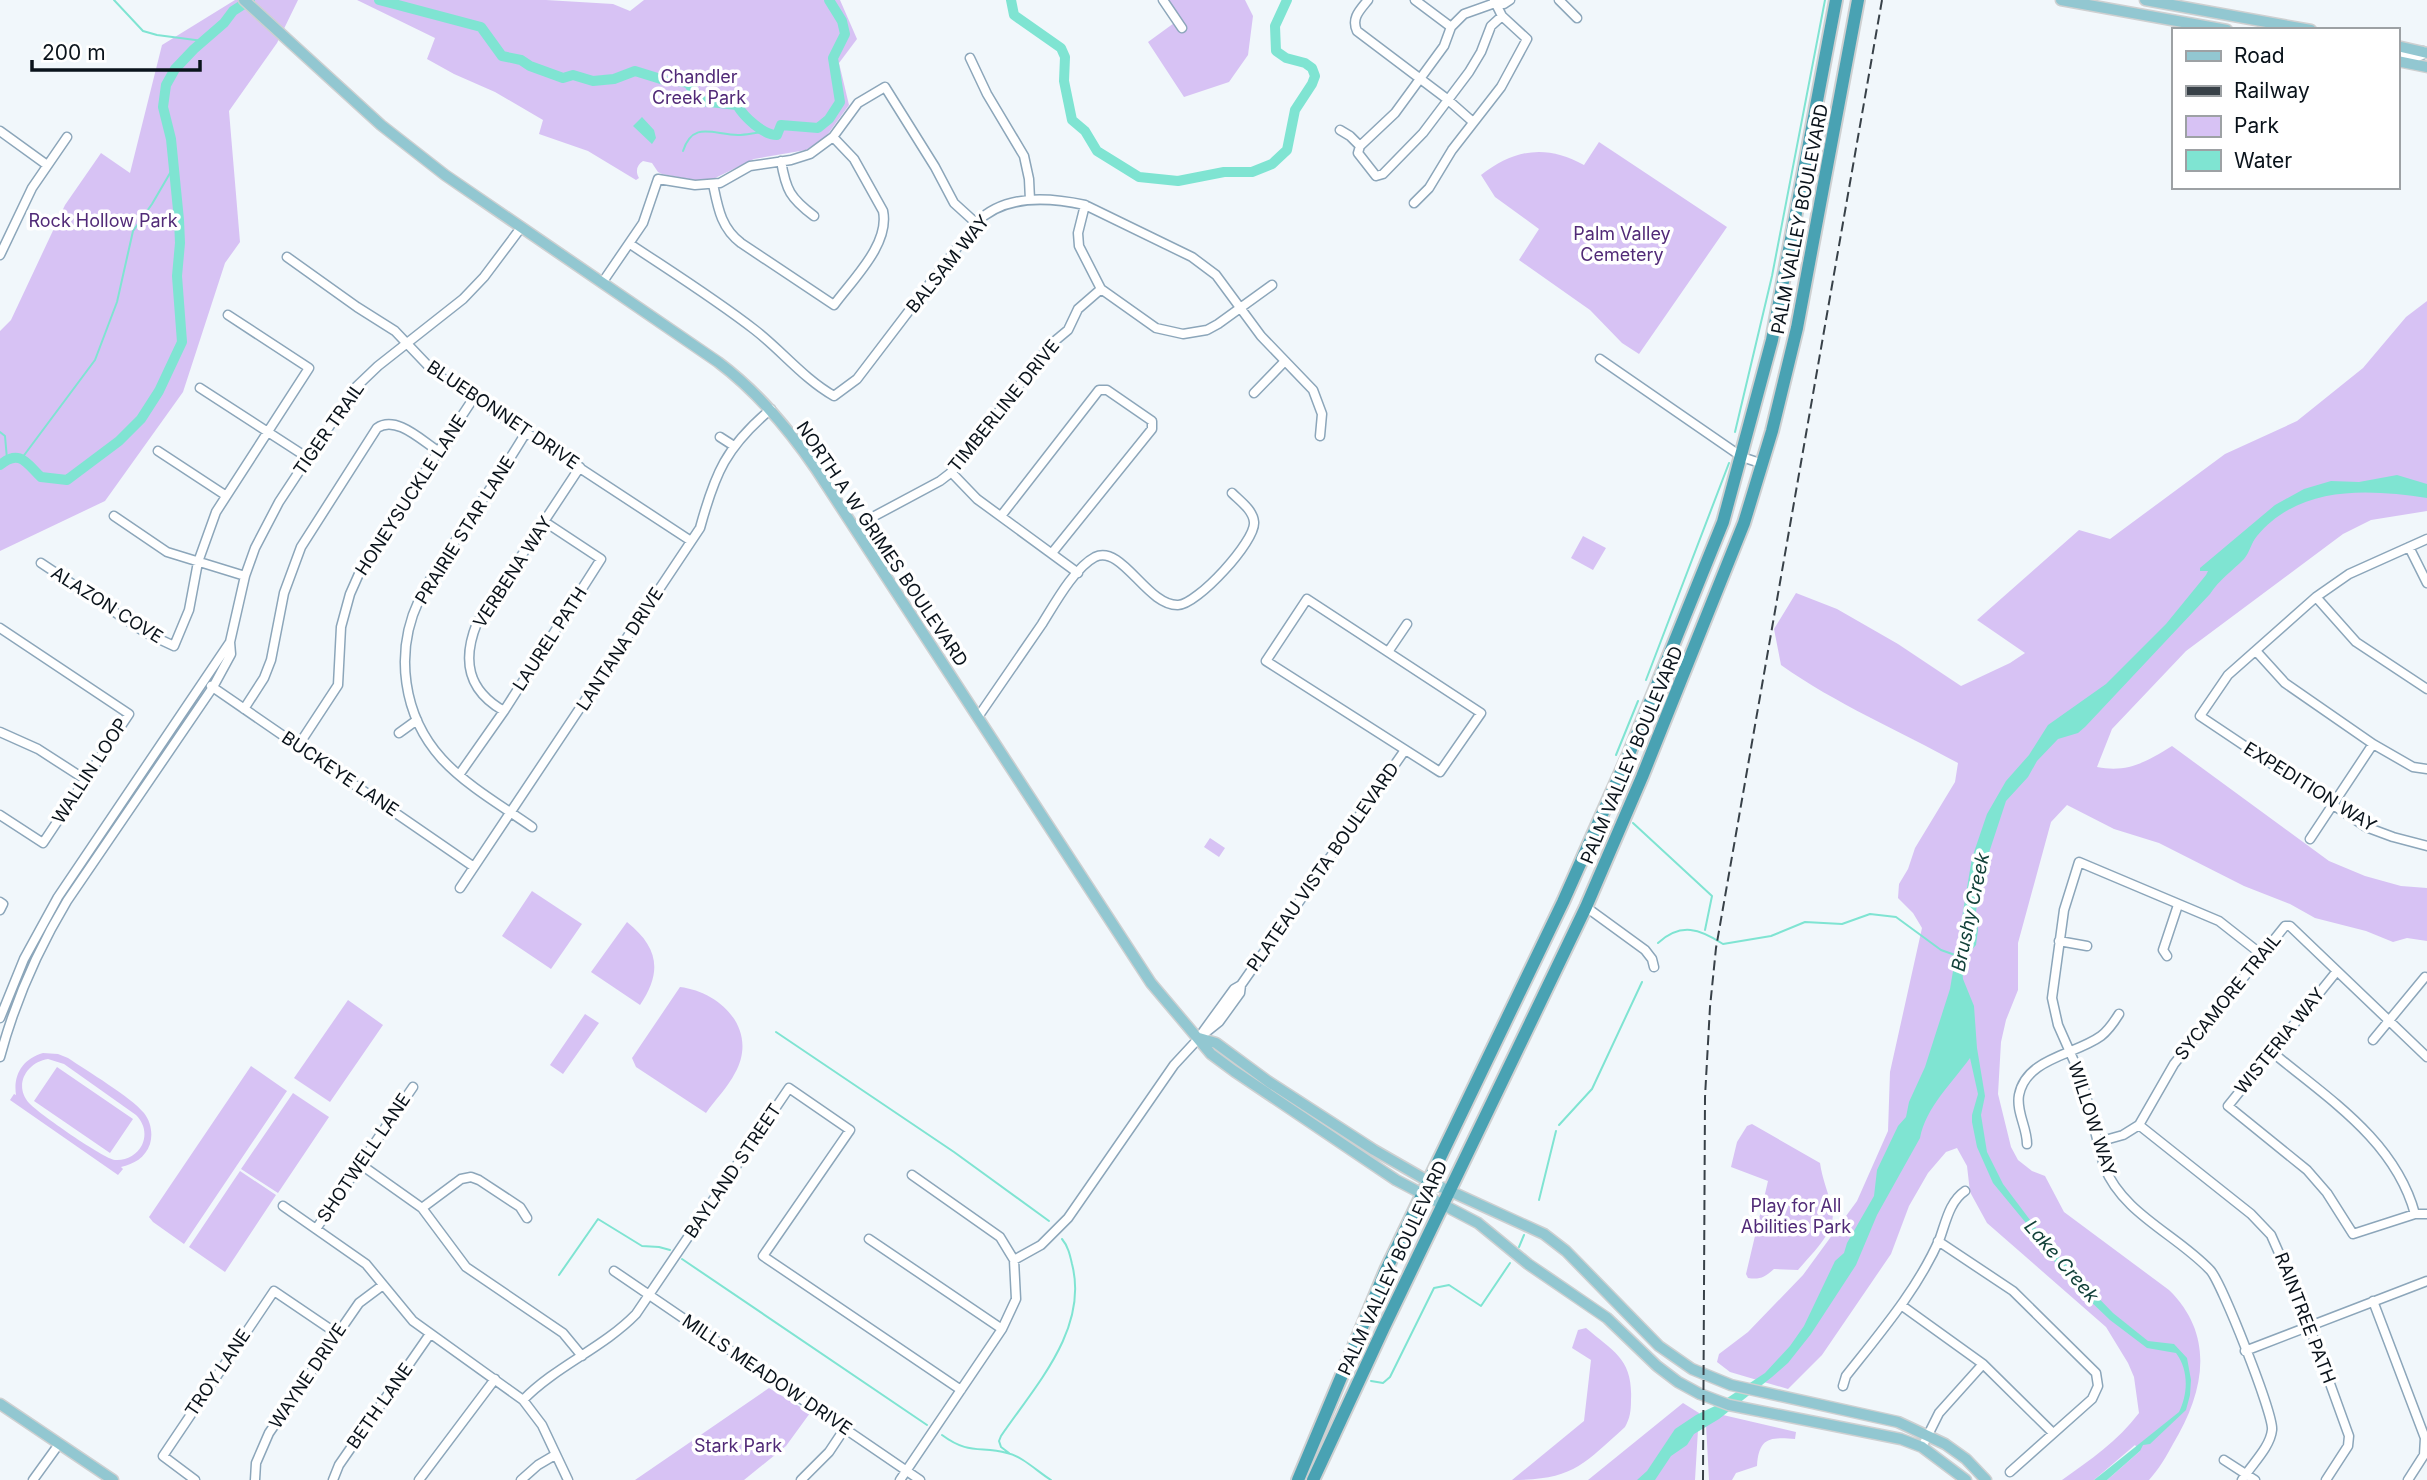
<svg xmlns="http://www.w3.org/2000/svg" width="2427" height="1480" font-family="Inter,sans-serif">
<rect width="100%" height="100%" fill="#f1f7fb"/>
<!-- green -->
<path fill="#d7c2f4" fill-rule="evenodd" d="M235 0H298L277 43 229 111 240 242 225 263 183 392 105 501 0 551V331L11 320 65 205 101 153 130 173 162 45Z
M357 0H546L613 4 630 11 644 0H840L857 39 839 63 849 105 825 138 806 150 754 159 711 180 700 181 662 174 658 172 652 163 643 161C637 165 635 171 639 178L636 180 588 151 539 134 543 120 495 92 454 74 427 59 435 38Z
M1169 0H1245L1253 16 1248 55 1229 82 1184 97 1148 42 1181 18Z
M1599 142 1727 227 1639 354 1622 343 1590 310 1519 260 1539 229 1495 197 1481 175C1515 149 1546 144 1584 165Z
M2427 301V511L2371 520 2343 534 2186 651 2112 729 2097 767C2128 773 2146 762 2172 746L2329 861 2365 876 2401 886 2427 888V941L2407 938 2393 942 2366 931 2315 918 2290 904 2244 886 2159 843 2114 829 2067 805 2051 822 2018 943V990L2006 1020 2001 1042 1998 1094 2011 1147 2018 1160 2032 1171 2045 1176 2064 1212 2169 1290C2216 1336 2204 1393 2173 1444 2166 1457 2159 1469 2149 1480H2107L2140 1451 2135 1445 2094 1480H2062C2090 1460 2118 1441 2139 1413L2134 1377 2128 1363 2106 1327 1987 1223 1970 1192 1967 1166 1957 1148 1946 1152 1928 1173 1909 1206 1891 1254 1822 1355 1788 1389 1730 1372 1717 1362 1719 1354 1748 1332 1803 1275 1857 1201 1888 1131 1890 1072 1922 928 1913 913 1898 898 1899 884 1908 869 1915 848 1955 782 1958 763C1898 730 1836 704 1781 665L1774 629 1796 593 1837 609 1898 644 1961 686 2010 663 2025 653 1977 620 2079 530 2110 539 2225 454 2297 421 2363 368 2406 317Z
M1583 536 1606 548 1593 570 1571 558Z
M1210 838 1225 848 1219 857 1204 847Z
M532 891 582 924 551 969 502 936Z
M627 922C658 947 663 971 640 1005L591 972Z
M680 987C721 992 759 1030 735 1073 728 1087 715 1100 706 1113L636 1067 632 1058Z
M348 1000 383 1025 330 1102 294 1078Z
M585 1014 599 1023 563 1074 550 1065Z
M43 1053 58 1054 68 1058C87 1071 131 1097 144 1113 151 1122 153 1134 150 1144 145 1158 134 1164 121 1167L123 1169 118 1175 10 1100 14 1094 16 1095C13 1074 23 1059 43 1053ZM48 1059 64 1064 136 1115C144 1123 147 1134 142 1145 137 1155 126 1161 115 1160 104 1159 38 1113 29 1103 13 1085 27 1062 48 1059Z
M251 1066 287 1091 184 1244 153 1222 149 1217Z
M57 1067 133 1119 110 1153 34 1101Z
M293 1093 329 1117 278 1193 241 1169Z
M1752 1124 1820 1163C1822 1178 1828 1192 1832 1207 1838 1231 1812 1253 1798 1270L1774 1269C1765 1277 1760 1280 1748 1278L1746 1274 1768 1181 1731 1167 1737 1142 1747 1126Z
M240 1171 276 1195 225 1272 189 1247Z
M1586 1328C1614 1352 1633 1359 1631 1400 1631 1411 1630 1418 1625 1427 1583 1465 1572 1480 1512 1480L1584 1421 1591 1360 1572 1348 1578 1330Z
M769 1388 810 1413 786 1446 744 1480H635Z
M1683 1403 1699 1413 1695 1480H1588Z
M1723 1415 1796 1432 1795 1439C1769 1437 1759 1438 1757 1466L1736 1473 1732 1480H1709L1706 1424Z"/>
<!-- water -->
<path fill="#7fe4d2" d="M642 117 654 130 656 138 652 144 633 126Z
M2397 475 2427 484V498C2367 489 2300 485 2257 536 2251 543 2250 552 2244 559 2232 571 2219 580 2210 594L2085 727 2078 733 2058 739 2037 761 2028 777 2006 801 1980 880 1976 912 1978 930 1976 945 1965 957 1962 968 1963 979 1974 1006 1977 1048 1985 1096 1981 1115 1987 1152 2003 1184 2054 1252 2113 1313 2148 1341 2174 1344 2187 1358 2191 1380 2190 1395 2186 1410 2150 1444 2143 1445 2140 1451 2107 1480H2094L2179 1412C2188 1394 2189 1370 2176 1353L2147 1348 2110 1320 2062 1274 2045 1246 1993 1183 1977 1147 1972 1122V1115L1978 1094 1970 1058C1952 1083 1926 1107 1920 1138L1877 1215 1856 1265 1811 1334 1788 1363 1772 1377 1719 1419 1694 1434 1687 1445 1671 1456 1655 1480H1637L1647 1471 1675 1429 1696 1415 1715 1406 1765 1373 1790 1346 1804 1326 1835 1261 1844 1253 1847 1243 1874 1196 1877 1170 1898 1126 1906 1117 1909 1102 1925 1067 1950 989 1972 858 1987 814 2006 781 2029 755 2048 725 2106 684 2166 624 2206 575 2208 571H2200V568L2275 505 2304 489 2331 481 2359 482Z"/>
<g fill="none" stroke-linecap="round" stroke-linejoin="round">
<!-- stream -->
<path stroke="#7fe4d2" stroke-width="2" d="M114 0 143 31 157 35 203 41
M683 151C693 120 714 135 738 135 747 135 757 132 766 132
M0 432 5 436 7 459
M1735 432 1772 276 1825 0
M22 458 95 360 117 302 133 231 152 204 173 168
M1646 680 1729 463
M1616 755 1638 701
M1633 823 1712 896 1705 930
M1658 943C1681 922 1700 929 1723 944L1771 936 1805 922 1842 924 1870 914 1896 917 1941 950 1955 955
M776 1032 954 1152 1049 1221
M1559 1125 1592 1089 1642 982
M1539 1200 1556 1131
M1519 1247 1524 1235
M682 1259 927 1425
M559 1275 598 1219 642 1246 659 1247 670 1250
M1371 1381 1383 1383 1390 1377 1434 1288 1449 1285 1481 1306 1510 1263
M942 1435C969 1455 980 1446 1007 1453 1022 1456 1038 1472 1051 1480
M1009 1453 1001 1447 999 1441 1001 1436C1035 1386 1089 1329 1072 1264 1070 1255 1068 1246 1062 1239"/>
<!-- river -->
<path stroke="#7fe4d2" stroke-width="10" d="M379 0 481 27 502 56 521 60 530 66 563 78 573 75 593 81 614 79 635 71 664 80
M1011 0 1014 15 1061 48 1065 57 1064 81 1072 120 1085 131 1097 151 1139 177 1178 181 1224 172H1252L1272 164 1287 150 1295 110 1312 84 1315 76 1312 68 1305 63 1286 58 1276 51 1275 26 1287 0
M679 81 688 83 701 101 737 105C744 117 763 135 777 135L781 125 818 128 829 119 840 102 833 58 845 34 842 21 829 0
M0 465C20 448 27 464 41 477L67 480 119 441 141 419 159 391 182 342 177 276 180 243 179 220 171 139 163 107 166 85 175 69 194 49 224 23 233 11 250 0"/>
<defs>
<path id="minor" d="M1163 0 1182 28
M1368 0C1360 10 1351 18 1357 31L1447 99 1473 122
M1415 0 1451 27
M1559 0 1577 18
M1495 2 1504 4 1510 0
M1495 3 1464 14 1451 27 1444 46 1395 113 1360 146 1358 153 1376 176 1383 174 1423 133 1469 72 1481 52 1491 26 1502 16
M2397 53 2417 57 2422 55 2423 51
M970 58 987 94 1024 156 1029 179 1030 200
M1340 130 1350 136 1360 146
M0 131 47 165
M781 161C786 190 790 198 814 216
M713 184C718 208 721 228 741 243L834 305C853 279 890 244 883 211L854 159 833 137
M1414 203 1429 188 1452 150 1501 87 1527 39 1502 16 1494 0
M1085 205 1078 233 1079 246 1101 289 1156 328 1183 334 1207 330 1218 324 1272 285
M630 244C672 272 715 299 755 330 782 351 804 379 834 396L857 379 976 223C1004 194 1048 197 1085 205L1192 257 1216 275 1261 336 1313 390 1322 414 1320 436
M0 255 32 188 67 137
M287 257 357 307 395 331 435 373 691 541
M602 283 643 223 658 179 695 185 720 183 750 166 791 160 810 154 833 137 858 103 885 87 935 167 954 203 976 223
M1600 359 1742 457 1763 464
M200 388 308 458
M1254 393 1285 361
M525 434C506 466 485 496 464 528 449 551 431 574 419 600 394 653 403 716 442 759 467 786 502 806 532 827
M720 437 734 446
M158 451 225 495
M951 472 977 499 1078 573
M114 516 167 552 245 576
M1001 516 1099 390H1107L1152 421V429L1052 553
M854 527 940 481 953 471 1050 345 1068 330 1078 309 1101 289
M2427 539 2349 574 2316 597 2228 675 2200 716 2366 827 2393 837 2427 846
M2409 547 2427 583
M41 563 146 633 174 646 189 610 198 562 216 512 309 368 228 315
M2316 597 2356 642 2427 689
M1307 599 1481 713 1440 772 1266 661Z
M0 628 129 714 43 843 0 815
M2256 651 2285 683 2373 744 2413 767 2427 769
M1388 652 1407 624
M211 686 474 867
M244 709 264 678 271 660 284 593 301 547 377 428C396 415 421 440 438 451
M504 711C467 690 462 660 477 623L580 467
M978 717C999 686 1021 655 1042 624 1054 605 1074 568 1095 557 1122 544 1147 606 1178 605 1197 605 1256 541 1254 522 1253 510 1240 501 1232 493
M0 732 38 749 86 780
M399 733 417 720
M298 746 338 685 341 627 350 594 362 567 473 399
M459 775 504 711 601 559 545 522
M2310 839 2373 744
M460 888 700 528C715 473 726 447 771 409
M0 902 3 904 0 910
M1586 907 1645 950 1652 959 1654 967
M2059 941 2087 946
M2167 956 2163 950 2178 905
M2337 971 2228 1106 2307 1170 2327 1193 2353 1234 2415 1214H2427
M0 1018 24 959 58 897 230 642 245 576 255 548 279 502 308 458 356 387 378 366 463 299 484 277 520 229
M1202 1033 1234 989 1241 985
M2373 1040 2425 977
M2272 1052C2327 1098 2395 1140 2415 1214
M0 1057C15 1001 37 951 67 901L213 687 231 654 230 642
M2139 1125 2251 1214 2271 1235 2299 1298 2349 1436 2348 1446 2326 1480
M2098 1142 2123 1135 2139 1125 2174 1064 2285 926H2290L2427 1057
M2027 1144C2027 1127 2016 1112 2019 1095 2026 1058 2075 1055 2101 1036 2109 1030 2114 1022 2119 1014
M360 1164 422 1208 466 1267 563 1333 582 1356
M283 1206 366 1264 413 1321 523 1400 542 1425 568 1480
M422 1208 461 1179 471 1177 479 1180 520 1207 527 1218
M316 1229 413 1087
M869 1239 1002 1329
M1938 1241 2013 1291 2096 1373 2098 1386 2092 1399 2010 1472
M1014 1260 1041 1245 1068 1218 1174 1065 1199 1038 1219 1022 1240 993 1241 985 1405 750
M614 1271 920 1480
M2373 1301 2425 1438 2424 1455 2408 1480
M1901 1305 1983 1364 2053 1433
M2245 1351 2427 1281
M1843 1386 1846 1376C1880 1333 1918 1289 1940 1238 1946 1221 1950 1201 1965 1191
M523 1400C556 1366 603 1348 636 1314L789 1088 850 1130 763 1256 961 1390
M1922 1447 1939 1413 1983 1364
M2224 1460 2255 1480
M33 1480 59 1444
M195 1480 163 1456 274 1291 336 1333
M255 1480 256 1463 269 1433 359 1303 383 1285
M333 1480 339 1465 430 1334
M419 1480 495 1379
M521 1480 538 1465 555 1455
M801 1480 829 1452 845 1428
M900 1480 1002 1329 1016 1299 1014 1260 1000 1237 912 1175
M2242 1480C2251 1465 2270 1448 2272 1430 2274 1415 2221 1281 2210 1270 2176 1234 2123 1214 2104 1166L2081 1077 2058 1025 2052 998 2064 910 2079 862 2219 921 2261 954"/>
<path id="major" d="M244 0 381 125 445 175 718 362C758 392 788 428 816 469L1151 983 1211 1054 1234 1071 1396 1180 1478 1223 1528 1264 1607 1318 1657 1366 1678 1382 1700 1394 1729 1405 1901 1439 1922 1447 1966 1480
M2061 0 2227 30
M2145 0 2311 30
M2397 46 2427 53
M2397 61 2427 67
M1199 1038 1216 1043 1269 1082 1374 1150 1428 1181 1544 1234 1566 1251 1659 1346 1692 1369 1731 1385 1898 1422 1945 1444 1966 1459 1986 1480
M0 1404 113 1480"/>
<path id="highway" d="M1298 1480 1386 1270 1563 902 1629 754 1723 522 1772 340 1836 0
M1313 1480 1384 1327 1586 907 1642 777 1744 523 1772 431 1797 328 1858 0"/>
</defs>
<!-- minor casing -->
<use href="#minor" stroke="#8ca6ba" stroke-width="11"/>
<!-- major casing -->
<use href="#major" stroke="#ced0d1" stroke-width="13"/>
<!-- highway casing -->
<use href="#highway" stroke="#ced0d1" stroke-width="16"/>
<!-- minor -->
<use href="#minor" stroke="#fff" stroke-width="8"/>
<!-- major -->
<use href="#major" stroke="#92c7d1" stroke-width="10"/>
<!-- highway -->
<use href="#highway" stroke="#49a2b3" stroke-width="12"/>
<!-- rail -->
<path stroke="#384148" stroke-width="2" stroke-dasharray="10 5" stroke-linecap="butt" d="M1703 1480 1705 1097 1710 1007 1716 948 1882 0"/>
</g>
<g text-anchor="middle" stroke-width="7" stroke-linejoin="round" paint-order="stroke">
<!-- park labels -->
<g font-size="18" fill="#512a77" stroke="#fff">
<text x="699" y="83">Chandler<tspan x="699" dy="21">Creek Park</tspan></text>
<text x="103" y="227">Rock Hollow Park</text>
<text x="1622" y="240">Palm Valley<tspan x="1622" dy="21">Cemetery</tspan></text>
<text x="1796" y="1212">Play for All<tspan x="1796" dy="21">Abilities Park</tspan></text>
<text x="738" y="1452">Stark Park</text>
</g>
<!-- street labels -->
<g font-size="18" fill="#0a131b" stroke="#fff">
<text transform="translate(1800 219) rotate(-79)" y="6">PALM VALLEY BOULEVARD</text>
<text transform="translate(948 264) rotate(-51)" y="6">BALSAM WAY</text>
<text transform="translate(1004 406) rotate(-51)" y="6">TIMBERLINE DRIVE</text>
<text transform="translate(503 415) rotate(34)" y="6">BLUEBONNET DRIVE</text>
<text transform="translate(329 429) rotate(-55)" y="6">TIGER TRAIL</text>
<text transform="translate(411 495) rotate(-57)" y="6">HONEYSUCKLE LANE</text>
<text transform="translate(465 530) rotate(-58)" y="6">PRAIRIE STAR LANE</text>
<text transform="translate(882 544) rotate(56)" y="6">NORTH A W GRIMES BOULEVARD</text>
<text transform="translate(513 572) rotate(-57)" y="6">VERBENA WAY</text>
<text transform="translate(107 605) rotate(32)" y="6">ALAZON COVE</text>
<text transform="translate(550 639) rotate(-57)" y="6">LAUREL PATH</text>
<text transform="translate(620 649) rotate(-57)" y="6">LANTANA DRIVE</text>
<text transform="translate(1632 755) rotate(-67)" y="6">PALM VALLEY BOULEVARD</text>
<text transform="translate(90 771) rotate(-57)" y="6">WALLIN LOOP</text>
<text transform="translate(340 774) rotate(34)" y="6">BUCKEYE LANE</text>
<text transform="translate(2310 787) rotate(32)" y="6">EXPEDITION WAY</text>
<text transform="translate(1323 867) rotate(-55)" y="6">PLATEAU VISTA BOULEVARD</text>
<text transform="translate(2228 997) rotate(-51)" y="6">SYCAMORE TRAIL</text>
<text transform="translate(2280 1041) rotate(-51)" y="6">WISTERIA WAY</text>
<text transform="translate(2092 1119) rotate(72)" y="6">WILLOW WAY</text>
<text transform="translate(364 1158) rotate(-56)" y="6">SHOTWELL LANE</text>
<text transform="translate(733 1171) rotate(-56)" y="6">BAYLAND STREET</text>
<text transform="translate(1393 1268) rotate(-65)" y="6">PALM VALLEY BOULEVARD</text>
<text transform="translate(2305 1318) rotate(69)" y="6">RAINTREE PATH</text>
<text transform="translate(218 1373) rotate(-56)" y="6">TROY LANE</text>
<text transform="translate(767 1375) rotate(34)" y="6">MILLS MEADOW DRIVE</text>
<text transform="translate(308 1376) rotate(-56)" y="6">WAYNE DRIVE</text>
<text transform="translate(380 1406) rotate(-55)" y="6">BETH LANE</text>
</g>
<!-- water labels -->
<g font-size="19" font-style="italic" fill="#13423a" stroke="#fff">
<text transform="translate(1970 912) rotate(-78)" y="7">Brushy Creek</text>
<text transform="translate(2062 1261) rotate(49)" y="7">Lake Creek</text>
</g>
</g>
<!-- legend -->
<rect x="2172" y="28" width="228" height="161" fill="#ffffff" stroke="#9da1a4" stroke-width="2"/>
<rect x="2186" y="51" width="35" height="10" fill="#92c7d1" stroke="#9da1a4" stroke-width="2"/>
<text x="2234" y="63" font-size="21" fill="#0a131b">Road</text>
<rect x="2186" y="86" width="35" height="10" fill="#384148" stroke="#9da1a4" stroke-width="2"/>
<text x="2234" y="98" font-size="21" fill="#0a131b">Railway</text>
<rect x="2186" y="116" width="35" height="21" fill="#d7c2f4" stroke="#9da1a4" stroke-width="2"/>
<text x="2234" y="133" font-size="21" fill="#0a131b">Park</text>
<rect x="2186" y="150" width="35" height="21" fill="#7fe4d2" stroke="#9da1a4" stroke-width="2"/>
<text x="2234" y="168" font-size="21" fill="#0a131b">Water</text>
<!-- scale -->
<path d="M32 60v10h168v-10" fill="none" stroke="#0a131b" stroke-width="3.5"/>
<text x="42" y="60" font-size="21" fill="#0a131b" stroke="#ffffff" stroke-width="5" paint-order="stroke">200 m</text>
</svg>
